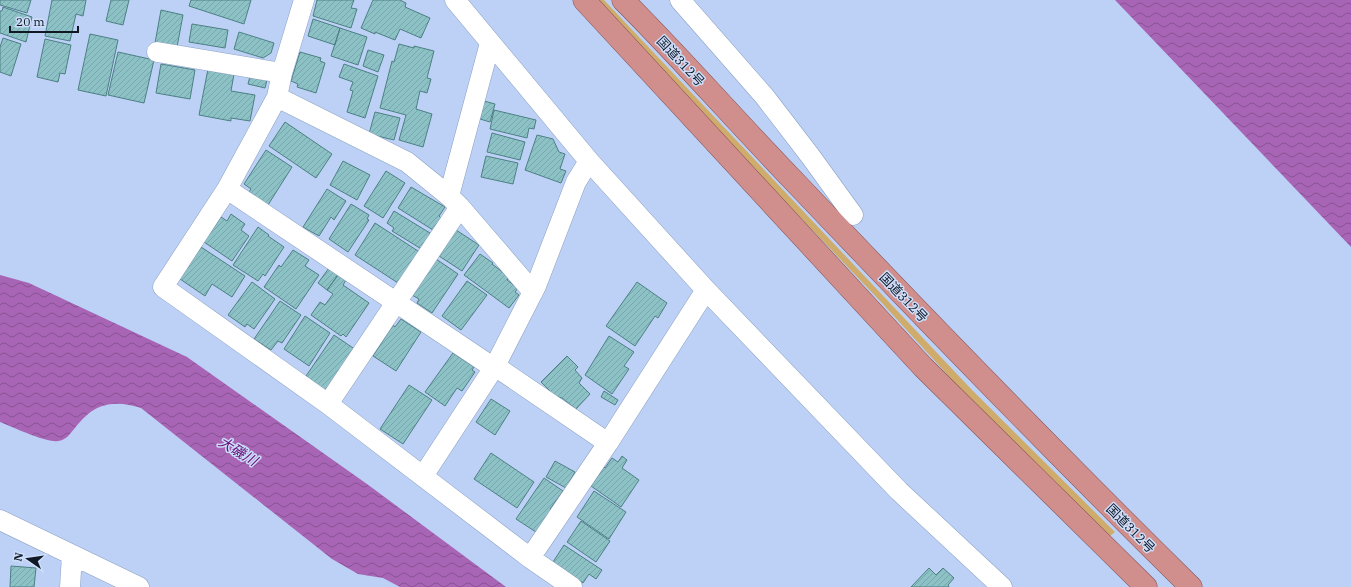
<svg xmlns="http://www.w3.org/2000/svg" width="1351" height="587" font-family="'IBM Plex Serif','Noto Sans JP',serif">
<defs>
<pattern id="water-waves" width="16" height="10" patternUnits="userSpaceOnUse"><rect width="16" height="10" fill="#a965b5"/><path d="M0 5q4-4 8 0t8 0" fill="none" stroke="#885293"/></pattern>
<pattern id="building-hatch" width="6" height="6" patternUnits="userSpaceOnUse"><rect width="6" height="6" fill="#8cc2c6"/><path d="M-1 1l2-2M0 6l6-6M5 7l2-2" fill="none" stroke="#78a6aa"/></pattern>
</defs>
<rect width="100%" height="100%" fill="#bcd1f5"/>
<!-- green -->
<path fill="#cfac6c" d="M593 0H604L972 390 1115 532 1110 536 965 394 881 302Z"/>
<!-- water -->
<path fill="url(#water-waves)" d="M1115 0H1351V247Z
M0 275 29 283 187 357 367 484 506 587H400L383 578 358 574 332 559 141 408C122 402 103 401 87 415 82 419 78 424 74 429 69 435 66 440 58 441 46 443 13 427 0 422Z"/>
<!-- building -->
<path fill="url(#building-hatch)" stroke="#4c8084" d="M0 0H31L27 13 0 5Z
M52 0H86L83 16 76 14 70 41 45 36Z
M111 0H129L123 25 106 21Z
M191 0H251L244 24 189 6Z
M317 0H354L351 8 357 9 351 28 313 16Z
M373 0H400L406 3 405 7 430 18 421 38 400 29 395 40 375 32V34L361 28Z
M3 7 32 17 26 42 0 33V11H2Z
M161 10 183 15 177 47 155 43Z
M313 19 340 28 335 45 308 36Z
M192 24 228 30 225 48 189 42Z
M340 28 367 37 358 65 331 56Z
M239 32 274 43 271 53 263 58 234 49Z
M90 34 118 40 106 96 78 90Z
M3 38 21 44 11 76 0 72V47Z
M45 39 71 45 65 74 60 73 58 82 37 77Z
M399 44 414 48V46L434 51 427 78 431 79 427 93 420 91 416 109 432 114 423 147 399 140 406 115 380 108 392 61 394 62Z
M368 50 384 55 378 72 363 66Z
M118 52 154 60 144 103 108 95Z
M300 52 321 58 320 61 325 63 316 93 297 87 298 84 291 81Z
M161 64 195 70 190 99 156 93Z
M344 64 378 76 365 118 347 112 353 91 350 90 353 82 339 77Z
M208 69 234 74 231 91 255 95 250 121 231 118V121L199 115Z
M250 76 267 80 265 88 248 84Z
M484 101 495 104 490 122 480 119Z
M494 110 536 120 534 129 529 128 527 138 490 129Z
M375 112 400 118 394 140 369 134Z
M285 122 332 154 316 178 269 146Z
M492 133 525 142 520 160 487 152Z
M537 135 553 139 559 152 565 154 560 169 566 171 561 183 525 170Z
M266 150 292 167 268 205 249 192 251 189 244 184Z
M486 156 518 163 513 184 481 177Z
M343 161 370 175 357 200 330 185Z
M386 171 405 183 383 218 364 206Z
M411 187 445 207 439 216 441 218 433 230 398 208Z
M327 189 346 201 334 220 331 217 319 236 303 227Z
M351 204 369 215 367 219 369 220 348 252 329 239Z
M394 211 430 233 423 250 392 231 394 228 387 223Z
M231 214 245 224 241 230 249 236 232 261 204 242 221 217 227 221Z
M375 223 421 253 398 283 355 255Z
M258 227 269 235 268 236 284 247 265 276 263 274 258 281 233 265Z
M456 230 479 245 462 271 439 256Z
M201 247 245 276 232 297 212 284 205 296 180 279Z
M293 250 309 260 305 266 319 275 296 309 264 287 279 265 281 267Z
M480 254 493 263 492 264 509 277 507 280 518 288 515 292 519 295 509 308 464 275Z
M436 259 458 274 432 313 417 303 419 299 412 295Z
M329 268 338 275 327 290 318 283Z
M338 275 346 280 343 285 369 303 346 337 343 334 341 336 311 315 320 302 325 305 333 294 327 290Z
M467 281 487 295 461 330 442 316Z
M252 282 275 299 254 329 247 324 245 327 228 315Z
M637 282 667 303 658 318 655 316 635 346 606 326Z
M280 301 301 315 282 343 278 341 271 350 254 339Z
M305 316 330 333 309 366 284 349Z
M401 319 421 332 396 371 373 356 393 325 395 327Z
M334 335 356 350 326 391 306 376Z
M609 336 634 352 624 366 629 369 612 394 585 375Z
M453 353 474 367 472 370 475 372 462 391 457 388 445 406 425 392Z
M567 356 578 367 575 370 582 378 579 383 590 394 576 409 562 398 555 396 541 382Z
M409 385 432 400 403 444 380 429Z
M604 391 618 400 615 405 601 397Z
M491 399 510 411 495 435 476 422Z
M491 453 534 482 517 508 474 479Z
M622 456 627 460 622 468 639 480 621 507 591 486 604 467 605 468 612 458 618 462Z
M555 461 575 472 566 488 546 477Z
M544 478 563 491 550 509 553 512 536 532 516 519Z
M594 491 626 512 609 539 577 517Z
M581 521 610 541 596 562 567 542Z
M564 545 602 570 596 579 589 574 583 583 553 562Z
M11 566 36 568 34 587H10Z
M929 568 936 575 943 568 954 578 948 585 949 587H911Z"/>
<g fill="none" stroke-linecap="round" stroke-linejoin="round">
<defs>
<path id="minor" d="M304 0 282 73 277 97 227 189 163 287 328 404 530 558 572 587
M680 0 765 97 811 157 853 215
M157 52 282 73
M277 97 407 162 449 196 460 207 533 292
M589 161 706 290 899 491 1002 587
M227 189 494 368
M449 196 490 43
M495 366 608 443
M328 404 460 207
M423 476 495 366 536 286 576 182 589 161 455 0
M0 520 139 587
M530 558 608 443 706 290
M70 587 72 555"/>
<path id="trunk" d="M584 0 923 367 1146 587
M623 0C681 58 735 120 792 179 923 317 1056 454 1191 587"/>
</defs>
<!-- minor casing -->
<use href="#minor" stroke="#8ca0c3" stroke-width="21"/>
<!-- trunk casing -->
<use href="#trunk" stroke="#855255" stroke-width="23"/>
<!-- minor -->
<use href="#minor" stroke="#fff" stroke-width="20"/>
<!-- trunk -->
<use href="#trunk" stroke="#d08e8c" stroke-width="22"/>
</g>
<g text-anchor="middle" stroke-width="3" stroke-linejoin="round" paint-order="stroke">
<!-- street labels -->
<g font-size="13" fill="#101824" stroke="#cddefb">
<text transform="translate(681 61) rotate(47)" y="5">国道312号</text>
<text transform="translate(904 297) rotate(46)" y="5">国道312号</text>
<text transform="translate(1131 528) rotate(45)" y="5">国道312号</text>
</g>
<!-- water labels -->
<g font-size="14" font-style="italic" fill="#6a1278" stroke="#cddefb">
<text transform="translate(238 451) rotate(31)" y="5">大磯川</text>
</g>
</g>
<!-- north arrow -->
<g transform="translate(28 559) rotate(283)" stroke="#cddefb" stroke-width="3" paint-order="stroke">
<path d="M0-3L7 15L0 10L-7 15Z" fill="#101824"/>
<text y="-6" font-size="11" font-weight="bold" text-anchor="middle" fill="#101824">N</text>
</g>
<!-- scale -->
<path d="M10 26v6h68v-6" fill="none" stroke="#101824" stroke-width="2"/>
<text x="16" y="26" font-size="12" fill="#101824" stroke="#cddefb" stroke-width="3" paint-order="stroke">20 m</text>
</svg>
